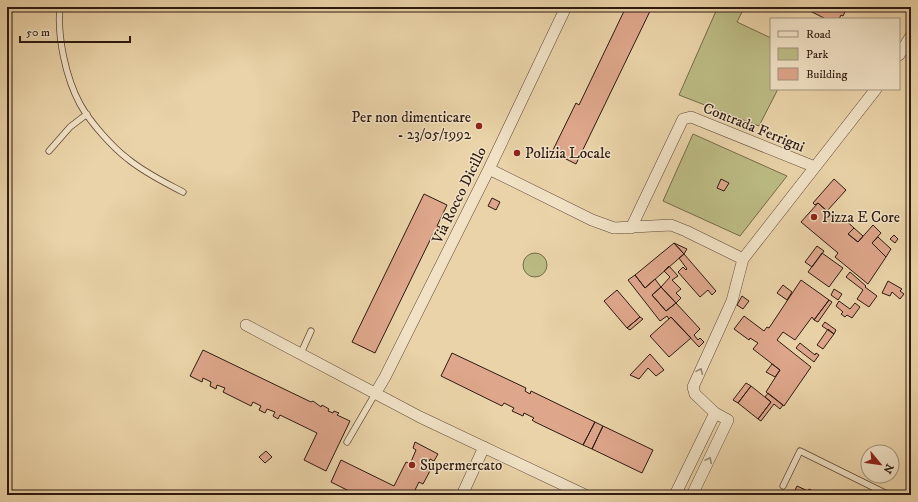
<svg xmlns="http://www.w3.org/2000/svg" width="918" height="502" font-family="'IM FELL DW Pica',serif">
<rect width="100%" height="100%" fill="#ead3a8"/>
<filter id="stains"><feTurbulence type="fractalNoise" baseFrequency=".005" numOctaves="4"/><feColorMatrix values="0 0 0 0 .2 0 0 0 0 .09 0 0 0 0 .02 0 0 0 .5 -.17"/></filter>
<radialGradient id="worn" r=".72"><stop offset=".6" stop-color="#630" stop-opacity="0"/><stop offset="1" stop-color="#630" stop-opacity=".3"/></radialGradient>
<!-- green -->
<path fill="#bcbb84" stroke="#756a4a" d="M707 7H742L744 8 737 22 771 38V89H778L759 126 679 95 716 11Z
M693 134 787 176 740 236 663 201Z
M523 265a12 12 0 1 1 24 0a12 12 0 1 1-24 0Z"/>
<!-- building -->
<path fill="#dea68b" stroke="#2e1a11" d="M626 7H652L576 164 552 152 576 103 579 105Z
M802 7H847L843 16 841 15 839 19H823L824 18Z
M721 179 729 183 724 191 717 188Z
M834 179 846 190 827 211 818 203 815 205 813 203Z
M424 194 447 205 437 226 440 227 436 234 434 232 375 353 352 342Z
M492 198 500 202 496 210 488 206Z
M818 203 838 221 841 216 854 228 848 234 858 242 873 225 881 233 872 243 886 257 868 284 835 257 838 253 801 222Z
M854 228 863 236 858 242 848 234Z
M894 235 898 239 895 243 890 239Z
M878 237 891 249 886 257 872 243Z
M674 243 684 254 645 288 635 275Z
M674 243 687 249 684 254Z
M817 246 824 251 812 267 805 262Z
M822 253 843 268 829 287 808 272Z
M684 254 716 291 712 295 708 290 700 297 678 272 683 267 686 270 687 269 679 258Z
M669 266 678 276 672 280 681 289 676 293 681 298 676 303 661 287 670 277 664 271Z
M850 272 866 286 865 287 877 296 869 307 857 299 863 290 846 277Z
M635 275 645 288 655 279 661 287 652 295 666 311 676 303 700 329 694 335 698 340 700 338 704 342 699 347 671 317 669 319 667 316 660 321 628 280Z
M801 280 829 300 814 320 812 317 795 340 783 332 777 340 811 367 784 406 766 392 780 370 753 349 758 343 750 338 749 340 734 329 744 316 764 331 767 327 769 328Z
M888 281 902 289 900 291 904 294 900 299 892 292 890 296 882 293Z
M783 285 792 292 787 300 777 293Z
M661 287 676 303 666 311 652 295Z
M834 289 842 294 838 300 831 295Z
M617 290 640 317 627 328 604 301Z
M742 296 749 301 743 309 737 305Z
M829 300 832 302 818 322 814 320Z
M839 301 850 309 855 303 860 307 852 318 847 315 845 317 841 314 843 312 836 306Z
M640 317 643 319 630 330 627 328Z
M671 317 691 338 669 357 650 336Z
M825 322 836 330 834 334 822 326Z
M828 329 834 334 823 349 817 345Z
M800 343 815 355 816 353 819 355 814 362 796 348Z
M203 350 311 402 313 401 321 407 322 405 329 409 328 411 333 413 334 411 339 413 337 415 350 421 326 471 304 460 317 433 280 415 278 419 273 416 275 412 267 409 265 413 259 410 261 406 253 402 251 406 223 392 225 388 217 385 216 389 210 386 211 382 203 378 202 382 190 376Z
M452 353 526 388 525 391 530 394 531 391 595 422 583 445 535 422 532 420 534 418 524 413 523 416 512 411 514 408 504 403 502 406 441 376Z
M650 354 664 370 656 376 648 368 639 379 630 375Z
M772 364 780 370 775 377 766 372Z
M746 383 751 386 738 403 733 400Z
M751 386 771 402 758 419 738 403Z
M768 393 783 405 780 409 774 404 761 421 758 419 771 402 765 397Z
M595 422 603 426 592 449 583 445Z
M603 426 653 450 642 473 592 449Z
M415 442 438 454 434 461 430 459 427 467 431 469 423 484 419 482 415 490 419 492 418 495H357L331 482 341 460 394 486 406 462 410 464 416 450 413 448Z
M266 451 272 457 265 463 259 457Z
M797 486 808 491 809 489 821 495H793Z"/>
<g fill="none" stroke-linecap="round" stroke-linejoin="round">
<defs>
<path id="lane" d="M60 7C57 37 66 78 80 104 90 122 112 147 128 159 145 173 164 182 183 192
M49 151 70 127 87 114
M301 353 311 331
M347 442 375 394
M783 486 800 451 889 495"/>
<path id="street" d="M899 55 911 36
M489 169 592 220 614 228 671 225 686 231 743 259 876 89
M631 228 683 119 691 117 815 167
M246 325 420 417 585 495
M375 394 385 377 489 169 566 7
M715 413 695 394 693 387 732 301 743 259
M462 495 484 447
M675 495 715 413 728 420 692 495"/>
</defs>
<!-- lane casing -->
<use href="#lane" stroke="#5d4837" stroke-width="7"/>
<!-- street casing -->
<use href="#street" stroke="#5d4837" stroke-width="12"/>
<!-- lane -->
<use href="#lane" stroke="#f1e2c6" stroke-width="5.5"/>
<!-- street -->
<use href="#street" stroke="#f1e2c6" stroke-width="11"/>
</g>
<!-- one-way arrows -->
<defs><path id="oneway-chevron" d="M-2-3.5L2.5 0L-2 3.5" fill="none" stroke-width="1.6" stroke-linecap="round" stroke-linejoin="round"/></defs>
<g stroke="#998875">
<use href="#oneway-chevron" transform="translate(700 371) rotate(-66)"/>
<use href="#oneway-chevron" transform="translate(709 460) rotate(-64)"/>
</g>
<!-- markers -->
<g fill="#8f2418" stroke="#f1e2c6" stroke-width="1.5">
<circle cx="479" cy="126" r="4"/>
<circle cx="517" cy="153" r="4"/>
<circle cx="814" cy="217" r="4"/>
<circle cx="412" cy="465" r="4"/>
</g>
<g text-anchor="middle" stroke-width="3" stroke-linejoin="round" paint-order="stroke">
<!-- poi labels -->
<g font-size="15" fill="#2e1a11" stroke="#f1e2c6" text-anchor="start">
<text x="471" y="122" text-anchor="end">Per non dimenticare<tspan x="471" dy="17">- 23/05/1992</tspan></text>
<text x="525" y="158">Polizia Locale</text>
<text x="822" y="222">Pizza E Core</text>
<text x="420" y="470">Supermercato</text>
</g>
<!-- street labels -->
<g font-size="15" fill="#2e1a11" stroke="#f1e2c6">
<text transform="translate(754 127) rotate(22)" y="5">Contrada Ferrigni</text>
<text transform="translate(459 195) rotate(-64)" y="5">Via Rocco Dicillo</text>
</g>
</g>
<!-- margin -->
<rect width="918" height="502" fill="none" stroke="#ead3a8" stroke-width="24"/>
<rect x="8" y="8" width="902" height="486" fill="none" stroke="#2e1a11" stroke-width="2"/>
<rect x="12" y="12" width="894" height="478" fill="none" stroke="#2e1a11"/>
<!-- legend -->
<rect x="770" y="18" width="130" height="72" fill="#f1e2c6" stroke="#a3927e"/>
<rect x="778" y="31" width="20" height="6" fill="#f1e2c6" stroke="#a3927e"/>
<text x="806" y="38" font-size="12" fill="#2e1a11">Road</text>
<rect x="778" y="48" width="20" height="12" fill="#bcbb84" stroke="#a3927e"/>
<text x="806" y="58" font-size="12" fill="#2e1a11">Park</text>
<rect x="778" y="68" width="20" height="12" fill="#dea68b" stroke="#a3927e"/>
<text x="806" y="78" font-size="12" fill="#2e1a11">Building</text>
<!-- north arrow -->
<g transform="translate(880 464) rotate(119)"><circle r="19" fill="#f1e2c6" stroke="#a3927e"/>
<path d="M0-3L7 15L0 10L-7 15Z" fill="#8f2418"/>
<text y="-6" font-size="11" font-weight="bold" text-anchor="middle" fill="#2e1a11">N</text>
</g>
<!-- scale -->
<path d="M20 36v6h110v-6" fill="none" stroke="#2e1a11" stroke-width="2"/>
<text x="26" y="36" font-size="12" fill="#2e1a11" stroke="#f1e2c6" stroke-width="3" paint-order="stroke">50 m</text>
<rect width="100%" height="100%" filter="url(#stains)"/>
<rect width="100%" height="100%" fill="url(#worn)"/>
</svg>
